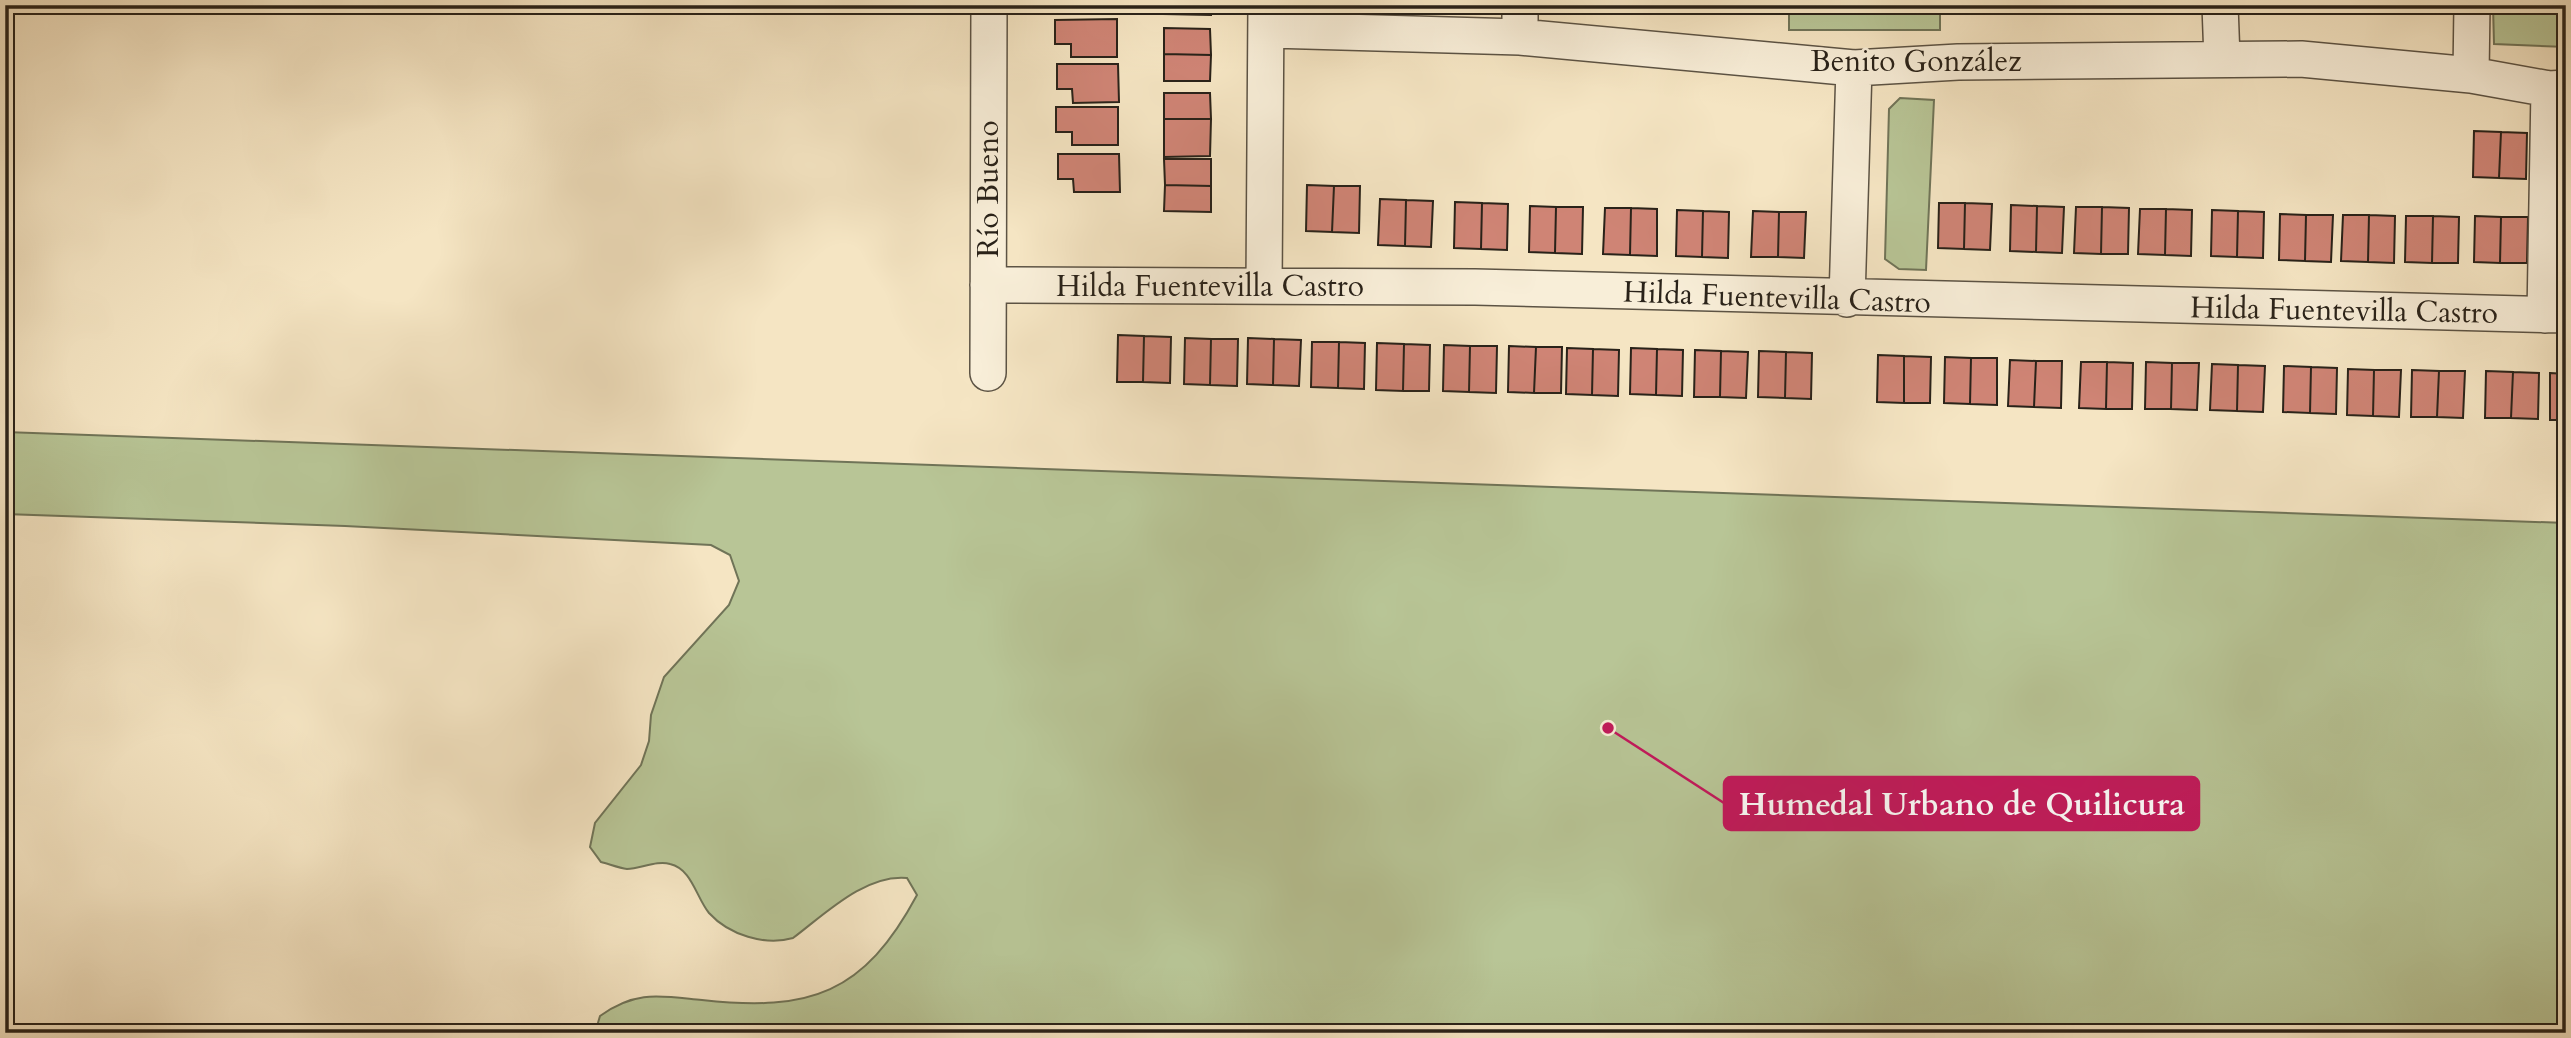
<svg xmlns="http://www.w3.org/2000/svg" width="2571" height="1038" font-family="Cardo,serif">
<rect width="100%" height="100%" fill="#f5e5c3"/>
<filter id="stains"><feTurbulence type="fractalNoise" baseFrequency=".00286" numOctaves="4"/><feColorMatrix values="0 0 0 0 .2 0 0 0 0 .09 0 0 0 0 .02 0 0 0 .5 -.17"/></filter>
<radialGradient id="worn" r=".72"><stop offset=".6" stop-color="#630" stop-opacity="0"/><stop offset="1" stop-color="#630" stop-opacity=".3"/></radialGradient>
<!-- green -->
<path fill="#b8c596" stroke="#707458" stroke-width="2" d="M1789 5H1940V30H1789Z
M2493 5H2566V47L2494 44Z
M1900 98 1934 100 1926 270 1899 269 1885 259 1889 109Z
M5 432 2566 523V1033H595L600 1016C636 990 660 996 702 1000 810 1012 864 994 917 895L907 878C865 874 825 914 793 938 765 946 729 935 709 913 696 897 692 869 670 864 657 860 640 869 627 869 619 868 609 864 601 862L590 847 595 823 641 765 649 741 651 715 664 677 729 605 739 581 730 555 711 545 345 526 5 514Z"/>
<!-- building -->
<path fill="#cf8475" stroke="#292219" stroke-width="2" d="M1071 5H1118V13L1072 14Z
M1165 5H1211V15L1164 14Z
M1682 5H1732V12L1682 11Z
M2008 5H2058L2057 13 2008 11Z
M1117 19V57H1071V44H1055V20Z
M1164 28 1210 29 1211 55 1164 54Z
M1164 54 1211 55 1210 81H1164Z
M1057 64H1118L1119 102 1073 103 1072 89H1057Z
M1164 93H1210L1211 119H1164Z
M1056 107H1118V145H1072V132H1056Z
M1164 119H1211L1210 156 1164 157Z
M2474 131 2501 132 2499 178 2473 177Z
M2501 132 2527 133 2526 179 2499 178Z
M1058 154H1119L1120 192H1074L1073 179H1058Z
M1164 159H1211V186L1165 185Z
M1165 185 1211 186V212L1164 211Z
M1307 185 1334 186 1332 232 1306 231Z
M1334 186H1360L1359 233 1332 232Z
M1380 199 1406 200 1405 246 1378 245Z
M1406 200 1433 201 1431 247 1405 246Z
M1455 202 1482 203 1481 249 1454 248Z
M1482 203 1508 204 1507 250 1481 249Z
M1939 203H1965L1964 249 1938 248Z
M1965 203 1992 204 1990 250 1964 249Z
M2011 205 2037 206 2036 252 2010 251Z
M1530 206 1556 207 1555 253 1529 252Z
M2037 206 2064 207 2062 253 2036 252Z
M1556 207H1583L1582 254 1555 253Z
M2076 207H2102L2101 254 2074 253Z
M2102 207 2129 208 2128 254H2101Z
M1605 208H1631L1630 255 1603 254Z
M1631 208 1657 209V256L1630 255Z
M2140 209H2166L2165 255 2138 254Z
M2166 209 2192 210 2191 256 2165 255Z
M1677 210 1703 211 1702 257 1676 256Z
M2212 210 2238 211 2237 257 2211 256Z
M1703 211 1729 212 1728 258 1702 257Z
M1753 211 1779 212 1778 257H1751Z
M2238 211 2264 212 2263 258 2237 257Z
M1779 212H1806L1804 258 1778 257Z
M2280 214 2306 215 2305 261 2279 260Z
M2306 215H2333L2331 262 2305 261Z
M2343 215H2369L2368 262 2341 261Z
M2369 215 2395 216 2394 263 2368 262Z
M2406 216H2433L2432 263 2405 262Z
M2433 216 2459 217 2458 263H2432Z
M2475 216 2501 217 2500 263 2474 262Z
M2501 217H2528L2527 263H2500Z
M1118 335 1144 336 1143 382H1117Z
M1144 336 1171 337 1170 383 1143 382Z
M1185 338 1211 339 1210 385 1184 384Z
M1248 338 1274 339 1273 385 1247 384Z
M1211 339H1238L1237 386 1210 385Z
M1274 339 1301 340 1299 386 1273 385Z
M1312 342H1339L1338 388 1311 387Z
M1339 342 1365 343 1364 389 1338 388Z
M1377 343 1404 344 1403 391 1376 390Z
M1404 344 1430 345 1429 391H1403Z
M1444 345 1470 346 1469 392 1443 391Z
M1470 346H1497L1496 393 1469 392Z
M1509 346 1536 347 1534 393 1508 392Z
M1536 347H1562L1561 393H1534Z
M1567 348 1593 349 1592 395 1566 394Z
M1631 348 1657 349 1656 395 1630 394Z
M1593 349 1619 350 1618 396 1592 395Z
M1657 349 1683 350 1682 396 1656 395Z
M1695 350 1721 351 1720 397H1694Z
M1721 351 1748 352 1746 398 1720 397Z
M1759 351 1786 352 1785 398 1758 397Z
M1786 352 1812 353 1811 399 1785 398Z
M1878 355 1904 356V403L1877 402Z
M1904 356 1931 357 1930 403H1904Z
M1945 357 1971 358 1970 404 1944 403Z
M1971 358H1997V405L1970 404Z
M2010 360 2036 361 2034 407 2008 406Z
M2036 361H2062L2061 408 2034 407Z
M2081 362H2107L2106 409 2079 408Z
M2107 362 2133 363 2132 409H2106Z
M2146 362 2172 363 2171 409H2145Z
M2172 363H2199L2197 410 2171 409Z
M2212 364 2238 365 2237 411 2210 410Z
M2238 365 2265 366 2263 412 2237 411Z
M2284 366 2311 367 2310 413 2283 412Z
M2311 367 2337 368 2336 414 2310 413Z
M2348 369 2374 370 2373 416 2347 415Z
M2374 370H2401L2399 417 2373 416Z
M2412 370 2439 371 2437 417H2411Z
M2439 371H2465L2463 418 2437 417Z
M2486 371 2513 372 2511 418H2485Z
M2513 372 2539 373 2538 419 2511 418Z
M2550 373 2566 374V420H2550Z"/>
<g fill="none" stroke-linecap="round" stroke-linejoin="round">
<defs>
<path id="street" d="M2220 5 2222 59
M1266 30 1520 37 1854 68 1958 62 2301 59 2471 75 2549 89 2566 88
M1520 37V5
M2471 75 2472 5
M988 285 1475 287 2566 315
M1264 286 1266 5
M1847 299 1854 68
M2545 315 2549 89
M988 373 989 5"/>
</defs>
<!-- street casing -->
<use href="#street" stroke="#5c5344" stroke-width="38"/>
<!-- street -->
<use href="#street" stroke="#f8eed8" stroke-width="35"/>
</g>
<g text-anchor="middle" stroke-width="5" stroke-linejoin="round" paint-order="stroke">
<!-- street labels -->
<g font-size="30" fill="#292219" stroke="#f8eed8">
<text x="1916" y="71">Benito González</text>
<text transform="translate(988 189) rotate(-90)" y="10">Río Bueno</text>
<text x="1210" y="296">Hilda Fuentevilla Castro</text>
<text transform="translate(1777 297) rotate(2)" y="10">Hilda Fuentevilla Castro</text>
<text transform="translate(2344 310) rotate(1)" y="10">Hilda Fuentevilla Castro</text>
</g>
</g>
<!-- callouts -->
<path fill="none" stroke="#c2185b" stroke-width="2.5" d="M1608 728L1724 803"/>
<circle fill="#c2185b" stroke="#f8eed8" stroke-width="2.5" cx="1608" cy="728" r="7"/>
<rect fill="#c2185b" stroke="#c2185b" stroke-width="2.5" x="1724" y="777" width="475" height="53" rx="7"/>
<g font-size="32" text-anchor="middle" font-weight="bold" fill="#fff">
<text x="1962" y="815">Humedal Urbano de Quilicura</text>
</g>
<!-- margin -->
<rect width="2571" height="1038" fill="none" stroke="#f5e5c3" stroke-width="28"/>
<rect x="7" y="7" width="2557" height="1024" fill="none" stroke="#292219" stroke-width="3.5"/>
<rect x="14" y="14" width="2543" height="1010" fill="none" stroke="#292219" stroke-width="2"/>
<rect width="100%" height="100%" filter="url(#stains)"/>
<rect width="100%" height="100%" fill="url(#worn)"/>
</svg>
